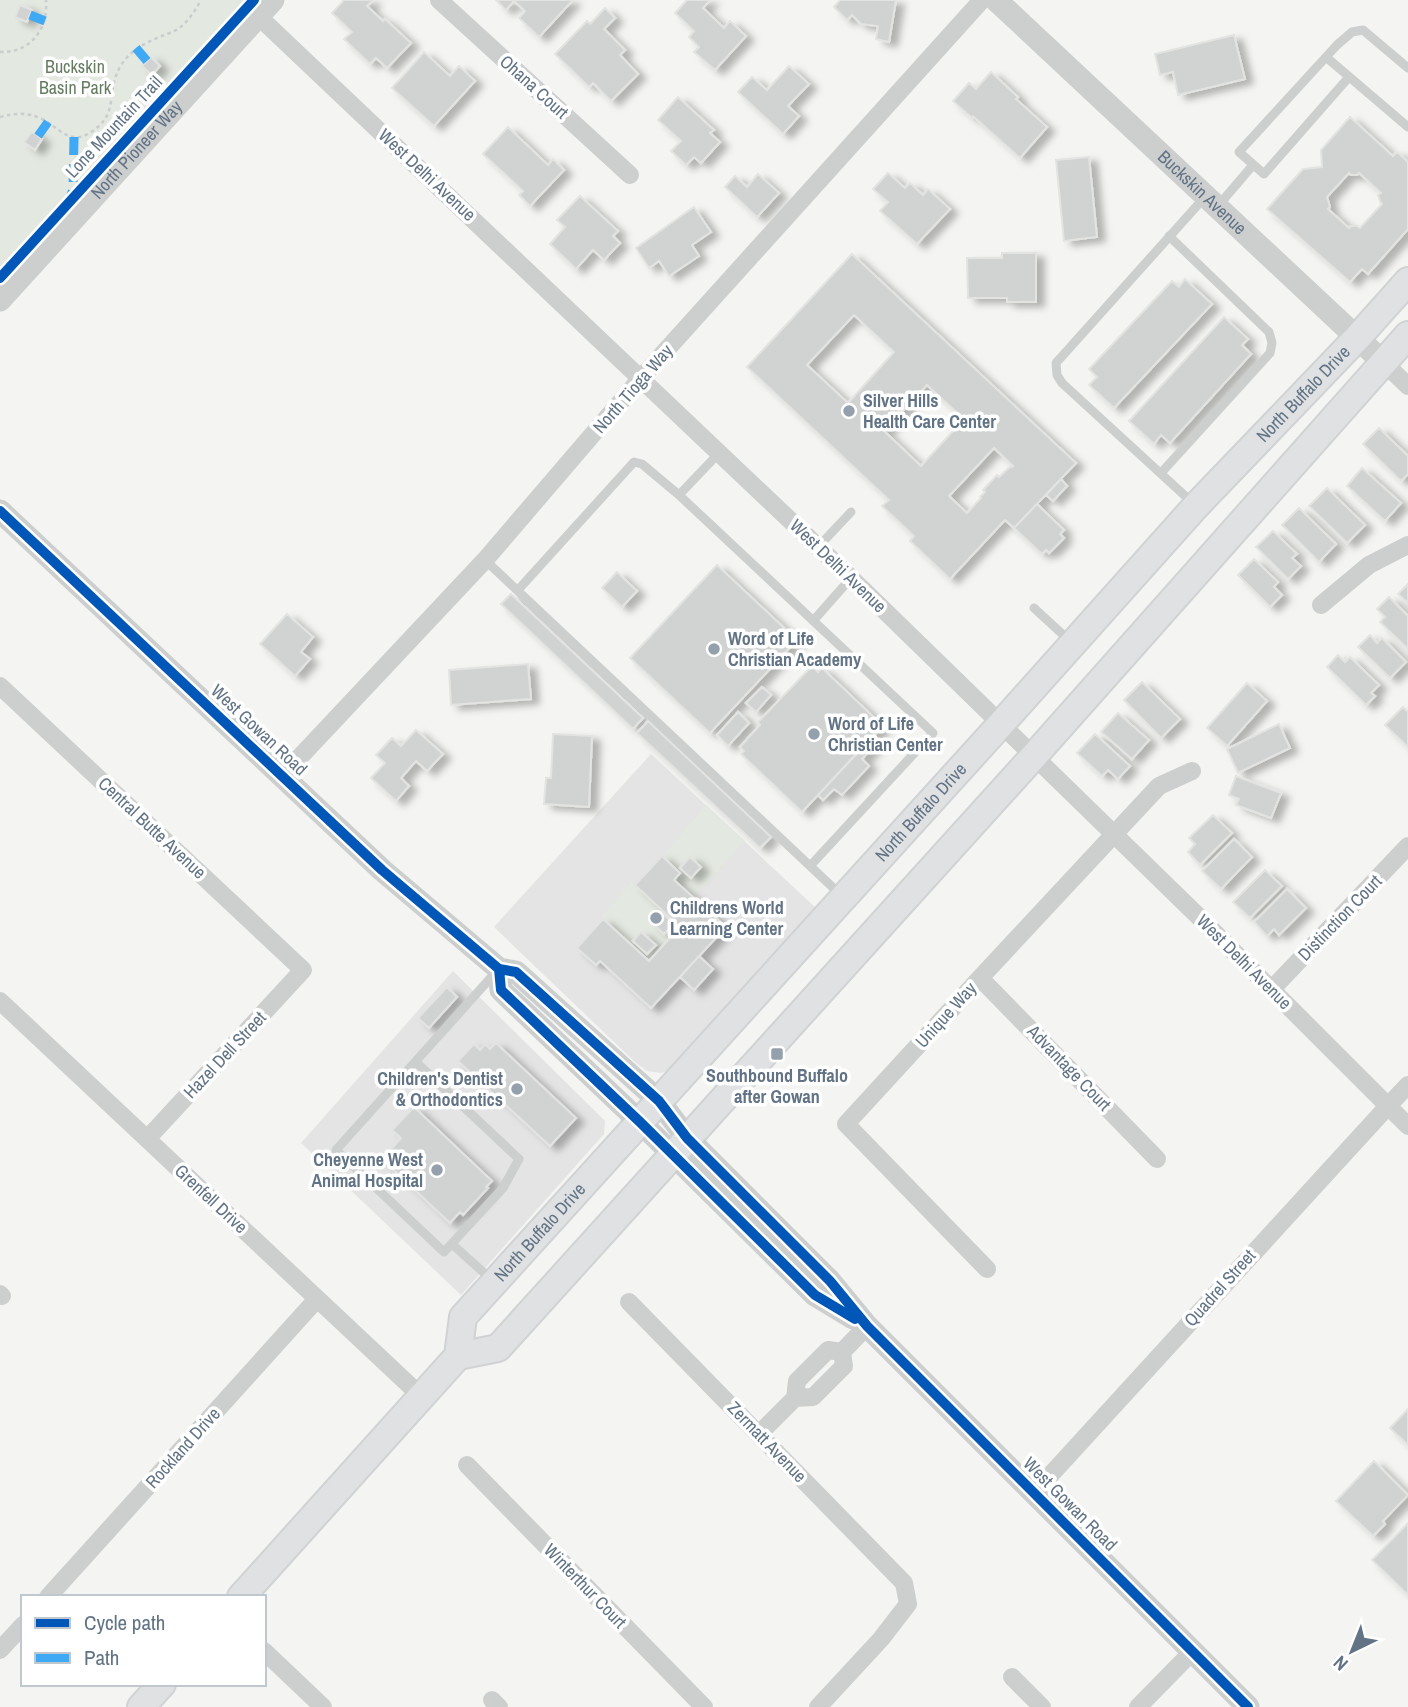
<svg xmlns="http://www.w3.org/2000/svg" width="1408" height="1707" font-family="'Archivo Narrow',sans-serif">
<defs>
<filter id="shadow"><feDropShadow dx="8" dy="4.5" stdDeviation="3.5" flood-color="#0004"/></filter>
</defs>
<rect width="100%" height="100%" fill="#f4f4f2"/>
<!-- built -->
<path fill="#e3e4e3" d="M651 754 817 909 673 1069 661 1073 647 1071 635 1062 494 927Z
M453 971 605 1121 604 1134 461 1295 301 1143Z"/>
<!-- green -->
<path fill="#e3e8e0" d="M0 0H251L0 271Z
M706 805 745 841 693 898 674 880 680 873 662 856Z
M632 882 680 927 649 961 601 916Z"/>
<!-- building -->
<path fill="#d1d3d3" stroke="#e3e3e2" stroke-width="2" fill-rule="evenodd" filter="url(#shadow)" d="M344 0H373L367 6 383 21 385 19 411 43 387 68 376 58 370 64 344 39 352 32 332 13Z
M496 0H572V1L539 37 519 18 525 11 514 1 506 10Z
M687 0H710L703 8 724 28 730 21 746 36 715 70 694 52 699 47 689 37 694 31 675 13Z
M840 0H896L889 42 876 39 878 26 861 24 852 15 847 20 834 7Z
M20 5 32 10 27 22 15 17Z
M605 8 615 18 604 29 625 50 620 55 638 74 611 101 593 83 589 87 555 54 587 21 590 24Z
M1234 35 1245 79 1178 95 1173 72 1160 75 1155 54Z
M424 52 450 76 459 66 475 81 434 126 392 88Z
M151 57 160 66 152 75 142 66Z
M789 66 809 84 788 106 799 116 783 134 738 92 752 77 767 90Z
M991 72 1018 97 1016 99 1047 127 1020 158 973 116 972 118 953 101 969 83 976 89Z
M678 97 714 130 710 133 720 142 701 163 694 157 686 165 671 151 681 141 658 120Z
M1350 117 1393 156 1397 152 1408 162V229L1368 274 1362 269 1350 282 1267 209 1303 169 1322 167 1321 150ZM1349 173 1351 175H1357L1359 173 1381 193 1378 195 1380 201 1382 204 1360 228 1357 226H1351L1349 228 1328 209 1330 207 1327 197Z
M508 127 548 165 553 159 564 170 530 206 519 195 523 191 483 154Z
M32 132 42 139 35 150 24 142Z
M1089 157 1097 237 1064 241 1056 160Z
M888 173 905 188 910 183 923 195 928 189 950 209 917 244 880 211 888 202 873 189Z
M758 174 779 193 757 217 725 187 735 176 747 187Z
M580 196 618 231 613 236 620 243 604 260 593 250 576 269 550 244 565 227 557 220Z
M694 207 711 232 692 245 699 256 669 276 659 261 649 268 636 248Z
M1002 253H1036V302H1007V298H968L967 258H1002Z
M852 254 1076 463 1014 528 1005 520 950 579 910 541 914 536 882 506 889 500 747 367ZM854 315 894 352 848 403 807 365ZM927 385 964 419 921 466 884 431ZM994 448 1013 466 1012 467 1011 466 999 477 997 475 983 490 985 492 980 497 981 498 967 513 949 496Z
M1185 279 1212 304 1114 408 1089 385 1097 377 1089 369 1172 281 1179 287Z
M1224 317 1248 339 1242 345 1251 354 1170 443 1161 435 1154 444 1129 421Z
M1379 428 1408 456V474L1401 481 1363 444Z
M1362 468 1401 503 1385 521 1347 486Z
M1061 479 1067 486 1053 501 1046 495Z
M1327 488 1365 525 1347 543 1309 506Z
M1037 504 1064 530 1060 534 1064 538 1049 553 1046 550 1042 554 1014 528Z
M1299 508 1336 544 1319 562 1282 525Z
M1273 531 1297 554 1292 558 1301 566 1288 579 1256 547Z
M1254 559 1278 582 1274 587 1282 595 1270 607 1238 575Z
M717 565 797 640 710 733 630 658Z
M617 572 637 591 622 607 602 588Z
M1408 584V603L1398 594Z
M511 594 643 718 633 729 501 604Z
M1389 597 1408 616V649L1380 622 1385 617 1377 609Z
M287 614 313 637 301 652 310 659 295 676 260 644Z
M1370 635 1377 643 1382 638 1406 662 1390 678 1358 647Z
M1338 655 1345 662 1350 657 1379 685 1371 693 1375 696 1366 705 1327 667Z
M528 664 531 699 451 705 449 670Z
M812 666 818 672 822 668 883 726 802 812 741 754 744 751 740 747 760 725 758 722Z
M1142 682 1180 719 1161 738 1124 700Z
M1247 683 1267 701 1227 746 1207 728Z
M762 687 771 695 756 712 746 703Z
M1403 707 1408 712V747L1385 725Z
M738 712 749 723 728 746 717 735Z
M1118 713 1149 740 1132 759 1101 732Z
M648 721 771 837 760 848 637 733Z
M1279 724 1290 748 1238 773 1227 749Z
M416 730 443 754 427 771 416 761 401 778 409 786 396 801 371 778 385 763 376 755 392 738 401 746Z
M553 734 592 736 589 807 544 804 546 778H551Z
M1095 734 1130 766 1118 779 1108 770 1102 776 1077 753Z
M868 741 874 746 862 759 869 766 842 795 834 789 823 800 818 795Z
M1236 776 1281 793 1271 818 1236 805 1239 799 1229 795Z
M1213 815 1232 833 1200 865 1188 852 1195 844 1189 838Z
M1234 839 1252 857 1221 889 1202 871Z
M662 856 680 873 674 880 726 927 651 1008 600 961 596 965 577 948 603 919 649 961 680 927 635 885Z
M690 857 701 867 691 878 680 868Z
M1265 870 1282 886 1250 918 1233 902Z
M1287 889 1306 908 1279 935 1274 929 1267 936 1254 922Z
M661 912 674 924 664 934 652 923Z
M641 932 656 945 647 954 633 941Z
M699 956 713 969 694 990 680 977Z
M447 987 457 997 429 1028 418 1018Z
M496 1043 576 1118 550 1146 458 1061 474 1044 480 1050 485 1044 490 1049Z
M414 1107 492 1181 486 1187 488 1188 463 1215 460 1212 450 1223 382 1159 401 1138 392 1130Z
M1408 1409V1445L1390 1428Z
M1374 1461 1408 1495 1383 1521 1385 1524 1373 1536 1336 1501Z
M1408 1523V1595L1372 1560Z"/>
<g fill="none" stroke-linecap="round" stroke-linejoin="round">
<defs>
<g id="secondary">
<path d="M458 1356 498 1348 1034 756 1408 335"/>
<path id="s3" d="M241 1597 458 1356 463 1317 1001 724 1196 506 1358 337 1408 281"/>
<path d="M141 1707 162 1684"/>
</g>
</defs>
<!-- secondary casing -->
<use href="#secondary" stroke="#d0d2d3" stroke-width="30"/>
<!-- path -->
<path stroke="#cbcccd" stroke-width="2.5" stroke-dasharray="3.5 3.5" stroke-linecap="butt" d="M0 52C31 53 48 29 46 0
M0 117C15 113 28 112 42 119 55 125 64 139 80 137 85 136 90 133 94 130 119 112 106 92 120 67 130 50 145 43 162 36 167 34 173 32 178 29 188 22 195 11 201 0"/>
<!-- service -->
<path stroke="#cdcfcf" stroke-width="9" d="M1326 57 1408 127
M1349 77 1264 174 1239 152 1337 45 1352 32 1363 30 1408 68
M1218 206 1253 165
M1161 473 1270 353 1272 343 1269 332 1169 236
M679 495 719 453
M1195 505 1062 383 1057 375 1056 363 1204 198
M818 547 851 512
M485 560 843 897
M518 590 634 462 642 464 679 495 933 733 811 865
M1034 608 1071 642
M813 621 851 578
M416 1062 519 1159 503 1188 444 1252 336 1150 495 973
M452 1244 493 1281"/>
<!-- minor -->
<path stroke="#cdcfcf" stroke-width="18" d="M439 0 630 175
M258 16 851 578 1198 916 1408 1126
M1383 362 1408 386
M1321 605 1369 565 1408 545
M0 686 303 970 147 1139
M282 776 485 560 641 378 982 0
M980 978 1157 1159
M1271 990 1408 846
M0 1001 422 1397
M987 1269 846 1124 980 978 1159 786 1192 771
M0 1294 2 1296
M629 1302 904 1583 908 1604 881 1639 818 1707
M842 1352 867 1326
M795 1398 813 1397 844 1366 842 1352
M759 1434 795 1398 797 1381 828 1350 842 1352
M467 1465 704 1707
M1034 1493 1388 1106 1408 1085
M48 1597 317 1299
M0 1650 23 1625
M264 1651 323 1707
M1012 1677 1042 1707
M492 1700 499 1707
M1138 1707 1193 1651"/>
<!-- tertiary -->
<g stroke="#cdcfcf" stroke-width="23">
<path id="s1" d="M996 0 1383 362"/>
<path id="s2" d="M0 300 273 0"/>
<path d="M0 511 382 870 499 969 516 972 659 1101 687 1138 830 1281 867 1326 1248 1707"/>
<path d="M499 969 501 990 640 1122 815 1295 853 1318"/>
</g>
<!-- secondary -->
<use href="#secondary" stroke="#e0e1e2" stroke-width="26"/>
<!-- quiet -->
<path stroke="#3fa9f5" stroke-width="9" stroke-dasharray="18 9" stroke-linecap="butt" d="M30 15 45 21
M136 48 147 61
M38 136 48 122
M74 137 73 189 69 202 78 214"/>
<defs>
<path id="cycleway" d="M0 278 254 0
M0 511 382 870 499 969 516 972 659 1101 687 1138 830 1281 867 1326 1248 1707
M499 969 501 990 640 1122 815 1295 855 1319"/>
</defs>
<!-- cycleway casing -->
<use href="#cycleway" stroke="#fff" stroke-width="15"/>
<!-- cycleway -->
<use href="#cycleway" stroke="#0057b8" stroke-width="10"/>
</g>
<!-- markers -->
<g fill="#94a0ab" stroke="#fff" stroke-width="2.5">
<circle cx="849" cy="411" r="7"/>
<circle cx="714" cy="649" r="7"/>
<circle cx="814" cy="734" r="7"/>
<circle cx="656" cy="918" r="7"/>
<rect x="770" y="1047" width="14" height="14" rx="3.5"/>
<circle cx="517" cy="1089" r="7"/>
<circle cx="437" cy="1170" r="7"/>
</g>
<g text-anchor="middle" stroke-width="7" stroke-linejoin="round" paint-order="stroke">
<!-- park labels -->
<g font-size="18" fill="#657c61" stroke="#fff">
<text x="75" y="73">Buckskin<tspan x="75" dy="21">Basin Park</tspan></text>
</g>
<!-- street labels -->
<g font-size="18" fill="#617385" stroke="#fff">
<text transform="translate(534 87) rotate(42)" y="6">Ohana Court</text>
<text transform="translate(114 127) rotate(-47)" y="6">Lone Mountain Trail</text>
<text dy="6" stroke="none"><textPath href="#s2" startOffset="203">North Pioneer Way</textPath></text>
<text transform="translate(427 175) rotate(43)" y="6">West Delhi Avenue</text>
<text dy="6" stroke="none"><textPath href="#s1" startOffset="282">Buckskin Avenue</textPath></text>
<text transform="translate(633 389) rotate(-49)" y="6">North Tioga Way</text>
<text dy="6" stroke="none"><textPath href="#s3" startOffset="1612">North Buffalo Drive</textPath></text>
<text transform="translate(838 566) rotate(44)" y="6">West Delhi Avenue</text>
<text transform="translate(259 730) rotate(43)" y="6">West Gowan Road</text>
<text dy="6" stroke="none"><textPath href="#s3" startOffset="1045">North Buffalo Drive</textPath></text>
<text transform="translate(152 828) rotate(43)" y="6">Central Butte Avenue</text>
<text transform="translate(1340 918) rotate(-46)" y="6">Distinction Court</text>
<text transform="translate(1244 962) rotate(45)" y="6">West Delhi Avenue</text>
<text transform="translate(946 1015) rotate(-48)" y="6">Unique Way</text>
<text transform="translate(225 1055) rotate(-47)" y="6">Hazel Dell Street</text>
<text transform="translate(1069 1068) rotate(46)" y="6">Advantage Court</text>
<text transform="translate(211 1199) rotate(43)" y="6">Grenfell Drive</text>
<text dy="6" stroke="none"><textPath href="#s3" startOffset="478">North Buffalo Drive</textPath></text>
<text transform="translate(1220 1288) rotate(-48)" y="6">Quadrel Street</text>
<text transform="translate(767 1442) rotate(46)" y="6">Zermatt Avenue</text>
<text transform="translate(183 1448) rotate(-48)" y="6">Rockland Drive</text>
<text transform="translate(1070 1504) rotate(45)" y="6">West Gowan Road</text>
<text transform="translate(585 1586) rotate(46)" y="6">Winterthur Court</text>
</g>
<!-- poi labels -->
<g font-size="18" font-weight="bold" fill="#617385" stroke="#fff" text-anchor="start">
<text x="863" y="407">Silver Hills<tspan x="863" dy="21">Health Care Center</tspan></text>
<text x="728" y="645">Word of Life<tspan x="728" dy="21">Christian Academy</tspan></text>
<text x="828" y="730">Word of Life<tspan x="828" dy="21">Christian Center</tspan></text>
<text x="670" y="914">Childrens World<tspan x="670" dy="21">Learning Center</tspan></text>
<text x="777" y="1082" text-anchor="middle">Southbound Buffalo<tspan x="777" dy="21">after Gowan</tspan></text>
<text x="503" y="1085" text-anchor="end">Children's Dentist<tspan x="503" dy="21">&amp; Orthodontics</tspan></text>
<text x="423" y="1166" text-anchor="end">Cheyenne West<tspan x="423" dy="21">Animal Hospital</tspan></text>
</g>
</g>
<!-- legend -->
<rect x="21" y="1595" width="245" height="91" fill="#ffffff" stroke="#c0c7ce" stroke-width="2"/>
<rect x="35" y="1618" width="35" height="10" fill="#0057b8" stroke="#c0c7ce" stroke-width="2"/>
<text x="84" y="1630" font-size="21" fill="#617385">Cycle path</text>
<rect x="35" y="1653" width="35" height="10" fill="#3fa9f5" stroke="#c0c7ce" stroke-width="2"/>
<text x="84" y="1665" font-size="21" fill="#617385">Path</text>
<!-- north arrow -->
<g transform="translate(1352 1651) rotate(223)" stroke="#ffffff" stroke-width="5" paint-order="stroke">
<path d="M0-5L12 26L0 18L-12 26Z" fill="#617385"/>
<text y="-10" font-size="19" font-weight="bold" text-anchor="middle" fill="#617385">N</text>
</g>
</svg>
